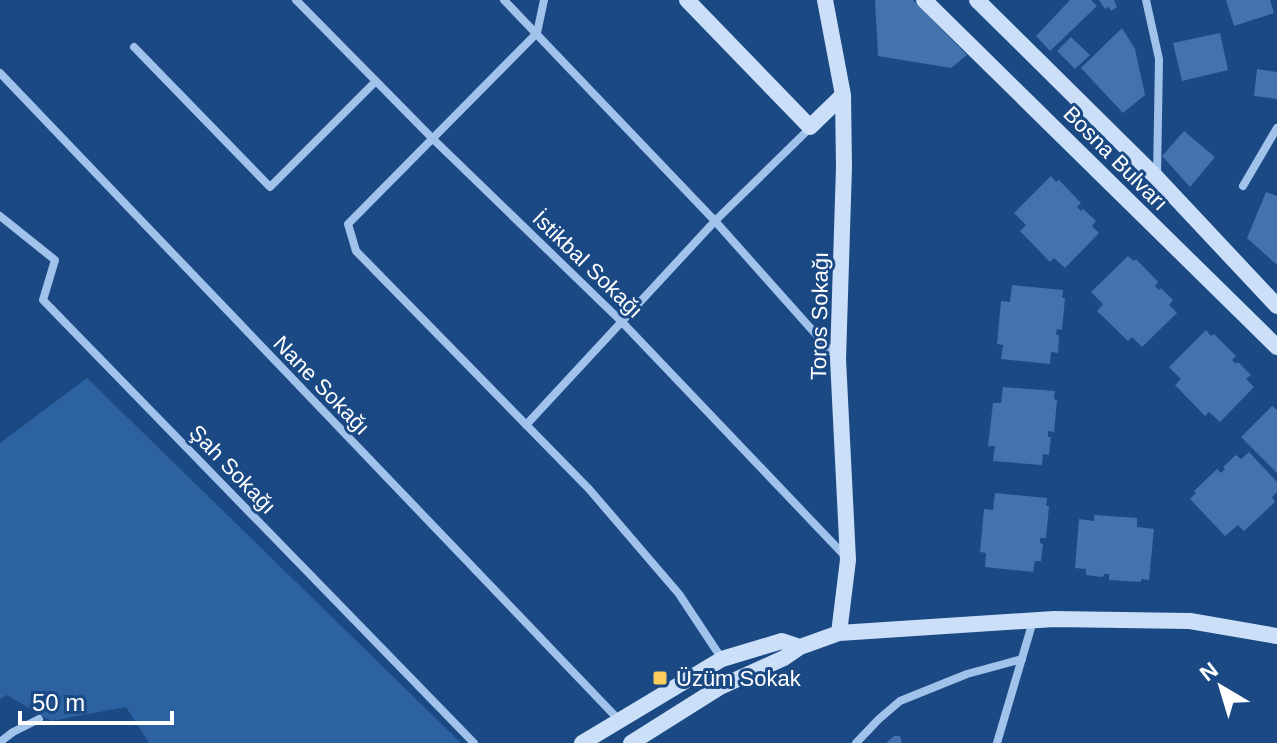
<svg xmlns="http://www.w3.org/2000/svg" width="1277" height="743" font-family="Helvetica,sans-serif">
<rect width="100%" height="100%" fill="#1a4984"/>
<!-- green -->
<path fill="#2d62a2" d="M87 378 461 743H149L126 707 51 721 7 695 0 699V443Z"/>
<!-- building -->
<path fill="#4372ad" d="M875 0H913L967 55 951 68 878 56Z
M1070 0H1091L1097 6 1050 51 1036 36Z
M1099 0H1114L1117 7 1111 11 1109 7 1105 9Z
M1226 0H1270L1274 13 1234 26Z
M1122 28 1135 49 1145 95 1123 113 1081 68Z
M1220 33 1228 70 1182 81 1173 43Z
M1071 37 1090 55 1075 69 1057 51Z
M1257 69 1277 72V99L1254 96Z
M1184 131 1215 157 1190 187 1162 156Z
M1051 176 1056 182 1059 180 1081 203 1077 207 1081 211 1083 209 1096 221 1092 226 1099 233 1065 268 1054 258 1050 262 1020 231 1026 225 1014 213Z
M1266 192 1277 196V265L1247 238Z
M1128 256 1134 261 1136 259 1158 282 1155 286 1159 290 1161 288 1173 300 1169 305 1177 313 1142 347 1132 337 1128 341 1097 311 1103 304 1091 292Z
M1012 285 1063 290 1062 298H1065L1062 330 1057 329 1056 335H1059L1058 353 1051 352 1050 364 1001 359 1003 345 997 344 1001 301 1010 302Z
M1206 330 1211 336 1214 334 1236 356 1232 360 1236 364 1238 362 1251 375 1246 379 1254 387 1220 422 1209 412 1205 416 1175 385 1181 379 1169 367Z
M1003 387 1055 391 1054 399 1057 400 1054 432 1048 431V437H1051L1049 455 1043 454 1042 465 993 461 995 446H988L993 403H1001Z
M1272 406 1277 410V473L1241 437Z
M1249 452 1277 482V492L1272 497 1275 502 1244 531 1238 525 1225 536 1190 499 1196 493 1194 491 1217 469 1221 473 1225 469 1223 467 1236 455 1241 459Z
M995 493 1047 498 1046 506H1049L1046 538H1040V543L1043 544 1041 561H1035L1033 572 985 567 986 553 980 552 984 509 993 510Z
M1094 515 1137 518V527L1154 529 1149 580 1141 579V582L1109 580V574H1104L1103 577 1086 575V569L1075 568 1079 519 1094 521Z
M894 736H900L902 743H886Z"/>
<g fill="none" stroke-linecap="round" stroke-linejoin="round">
<!-- street -->
<path stroke="#a0c2eb" stroke-width="8" d="M296 0 433 139 622 322 845 556
M504 0 715 221 838 359
M544 0 537 33 348 224 356 251 589 489 679 594 722 659
M1146 0 1159 59 1157 177
M134 47 270 187 376 81
M0 73 619 720
M1243 186 1277 128
M0 216 55 260 43 300 474 743
M526 425 715 221 810 128
M0 742 13 732 39 719
M856 743 879 719 900 701 967 674 1022 659
M997 743 1033 621"/>
<!-- secondary -->
<path stroke="#ccdff8" stroke-width="16" d="M687 0 810 127 843 95
M825 0 843 95 844 167 838 359 848 560 839 633
M924 0 1277 347
M977 0 1157 178 1277 306
M582 743 722 659 782 641 800 647
M631 743 720 687 784 658 800 647 839 633 1054 619 1190 621 1277 636"/>
</g>
<!-- markers -->
<rect fill="#fdce5b" stroke="#1a4984" stroke-width="3" x="652" y="670" width="16" height="16" rx="4"/>
<g text-anchor="middle" stroke-width="6" stroke-linejoin="round" paint-order="stroke">
<!-- street labels -->
<g font-size="22" fill="#fff" stroke="#1a4984">
<text transform="translate(1116 158) rotate(45)" y="8">Bosna Bulvarı</text>
<text transform="translate(588 264) rotate(44)" y="8">İstikbal Sokağı</text>
<text transform="translate(819 316) rotate(-89)" y="8">Toros Sokağı</text>
<text transform="translate(322 385) rotate(46)" y="8">Nane Sokağı</text>
<text transform="translate(233 469) rotate(46)" y="8">Şah Sokağı</text>
</g>
<!-- poi labels -->
<g font-size="22" fill="#fff" stroke="#1a4984" text-anchor="start">
<text x="676" y="686">Üzüm Sokak</text>
</g>
</g>
<!-- north arrow -->
<g transform="translate(1221 687) rotate(322)" stroke="#1a4984" stroke-width="6" paint-order="stroke">
<path d="M0-6L14 30L0 20L-14 30Z" fill="#ffffff"/>
<text y="-12" font-size="22" font-weight="bold" text-anchor="middle" fill="#ffffff">N</text>
</g>
<!-- scale -->
<path d="M20 711v12h152v-12" fill="none" stroke="#ffffff" stroke-width="4"/>
<text x="32" y="711" font-size="24" fill="#ffffff" stroke="#1a4984" stroke-width="6" paint-order="stroke">50 m</text>
</svg>
